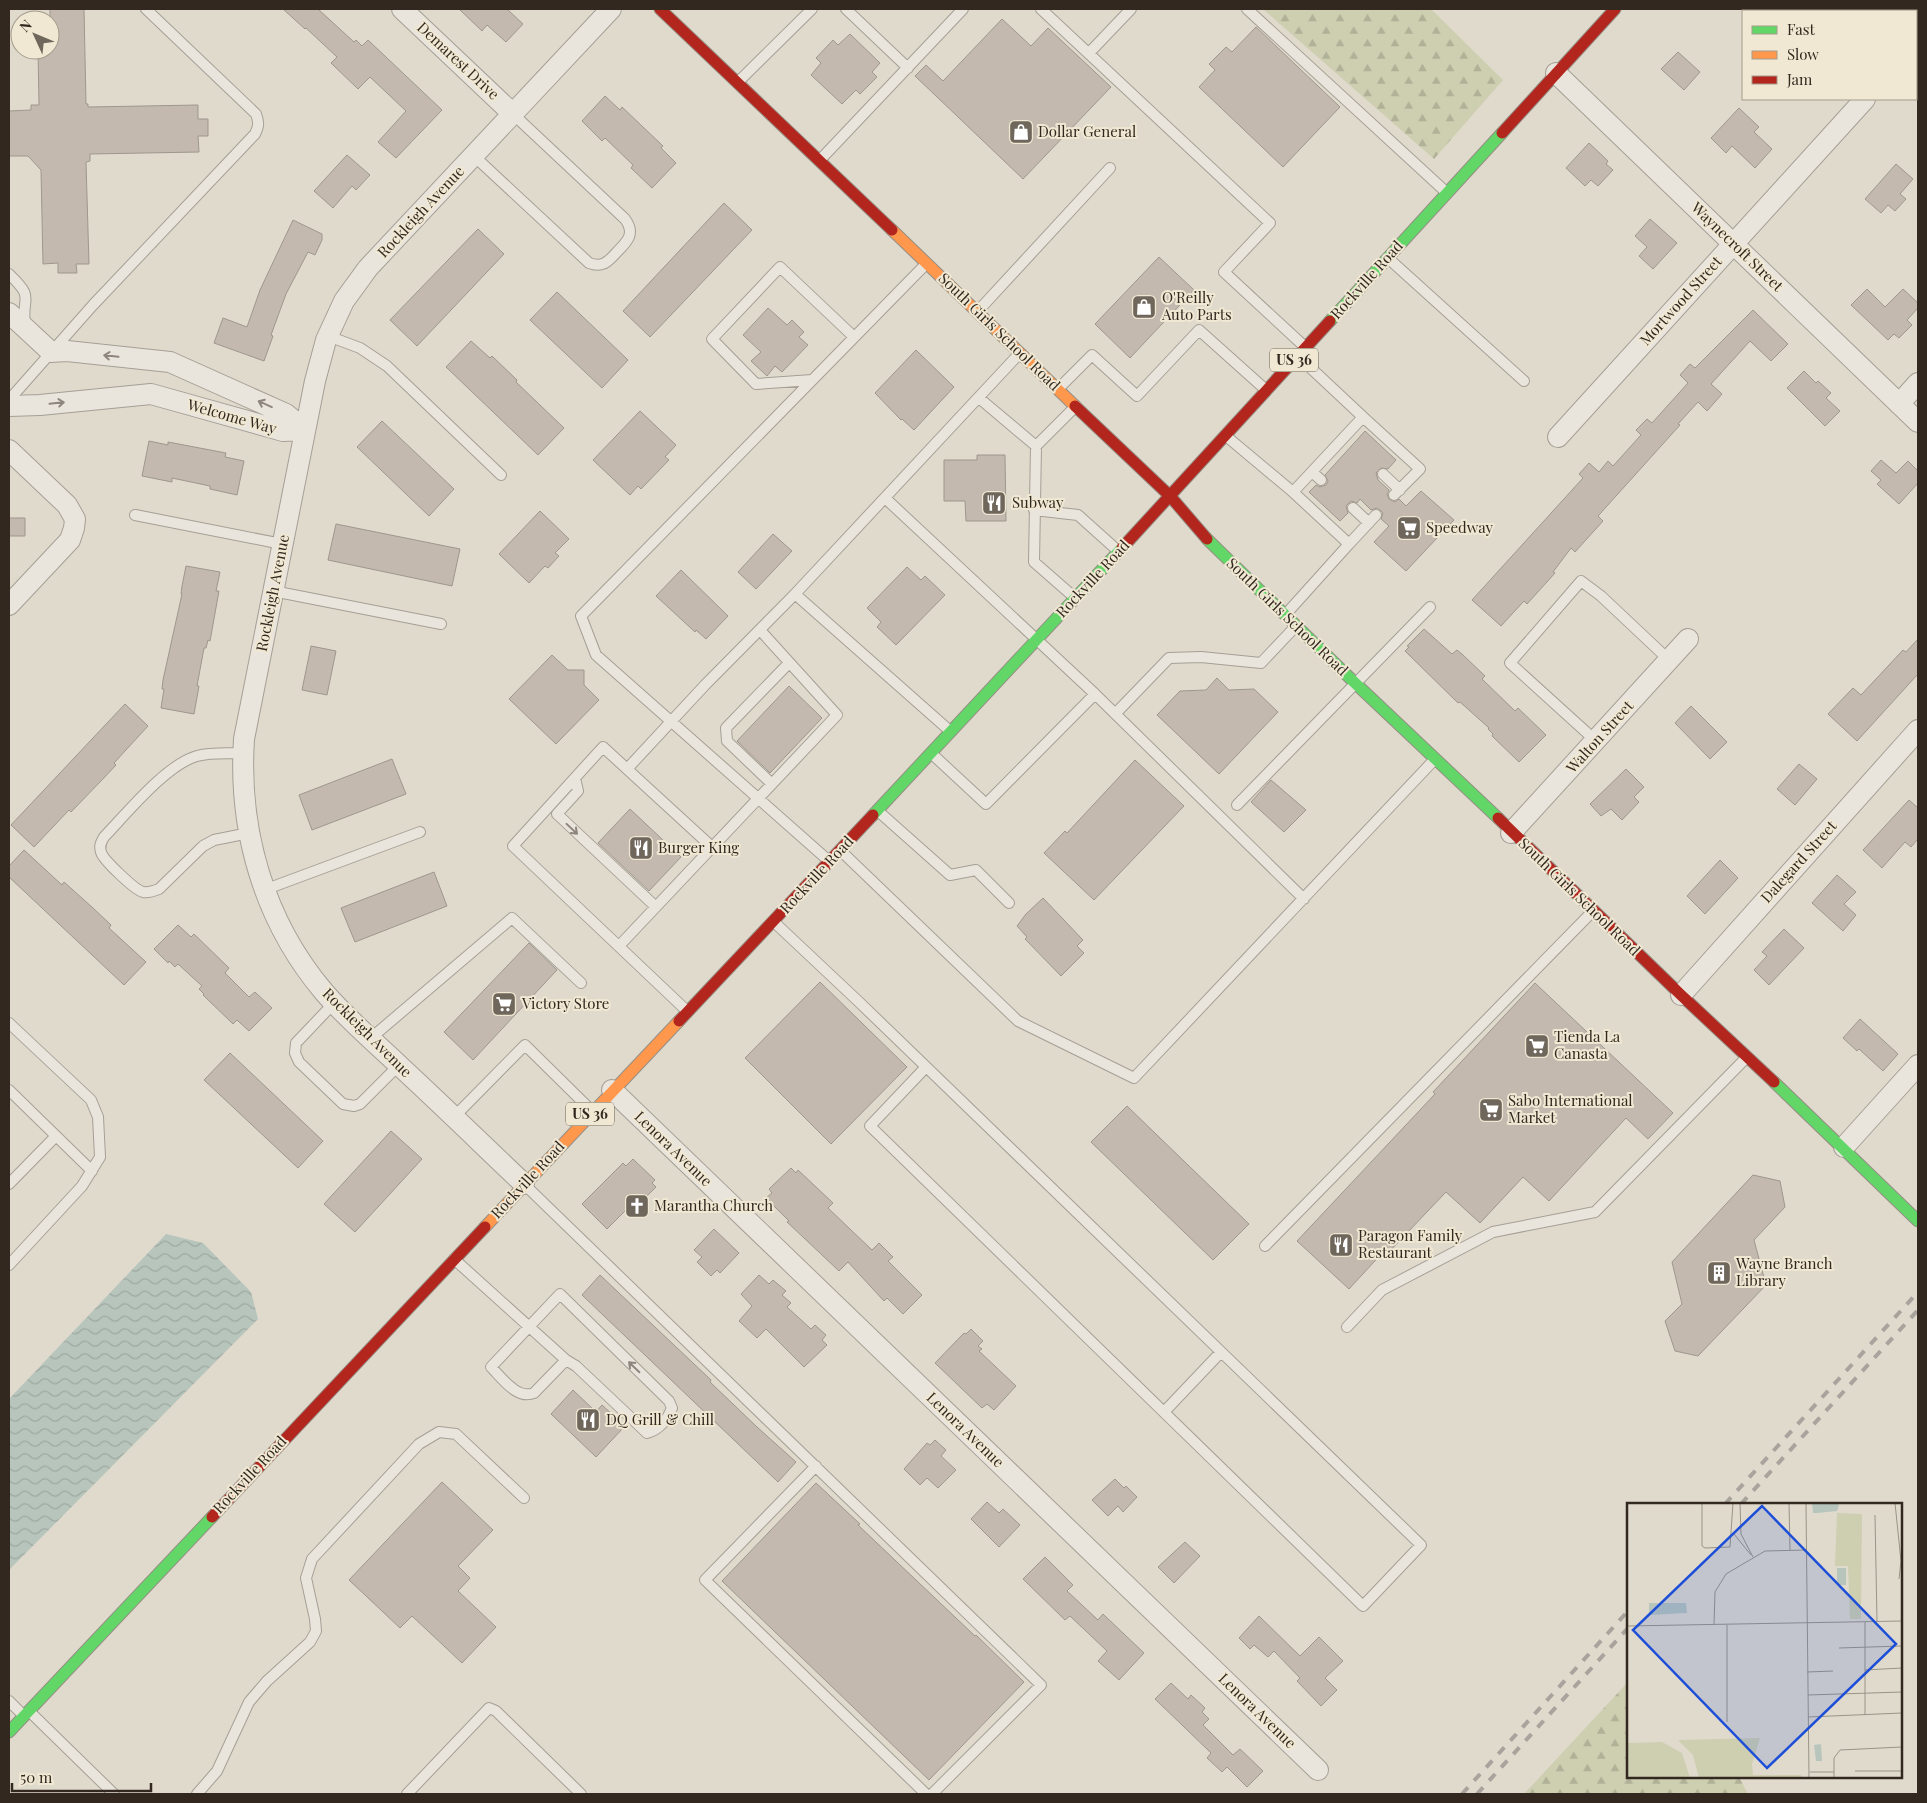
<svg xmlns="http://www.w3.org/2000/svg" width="1927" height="1803" font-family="'Playfair Display',serif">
<defs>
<pattern id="forest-firs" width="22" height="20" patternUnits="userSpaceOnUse" patternTransform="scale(1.25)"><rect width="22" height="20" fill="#ceceb1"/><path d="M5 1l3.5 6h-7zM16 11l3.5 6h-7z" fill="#b1b198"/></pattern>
<pattern id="water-waves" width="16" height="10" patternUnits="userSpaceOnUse" patternTransform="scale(1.25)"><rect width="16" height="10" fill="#b7c5bc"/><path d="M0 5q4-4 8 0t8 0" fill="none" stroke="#9ea9a1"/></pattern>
</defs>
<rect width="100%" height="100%" fill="#e0dacd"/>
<!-- forest -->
<path fill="url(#forest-firs)" d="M1263 9H1431L1503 80 1434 159Z
M1628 1682V1777H1739L1748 1794H1524Z"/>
<!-- water -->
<path fill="url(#water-waves)" d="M166 1234 203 1243 251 1292 258 1319 9 1570V1399Z"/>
<!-- building -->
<path fill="#c3b9ae" stroke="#9f968d" d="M50 9H84L86 104H88V107L198 105V119H208V136H198L199 152 90 154V161L86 162 89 264H76L77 273H58V263L43 264 41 170 28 156H9V111L31 110V105H39L38 50H50Z
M283 9H318L354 42 356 40 362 46 368 40 442 110 396 158 378 142 406 111 370 77 358 89 331 63 337 57 306 28 305 29Z
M459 9H507L523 24 506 42 487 25 482 31Z
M1002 19 1031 46 1048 28 1111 87 1023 179 915 76 926 65 943 81Z
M1256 27 1340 107 1283 167 1199 87 1215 70 1209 64 1226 47 1232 52Z
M850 34 880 63 872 72 877 77 860 94 856 90 842 104 811 75 821 63 816 58 833 40 838 45Z
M1678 52 1700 72 1684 90 1661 69Z
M605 96 620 110 622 107 663 146 661 148 676 163 652 188 631 168 633 165 605 138 602 141 582 121Z
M1739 108 1759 127 1754 132 1772 149 1755 168 1732 146 1726 153 1711 138Z
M1589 143 1608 161 1606 164 1613 170 1598 186 1591 180 1585 186 1566 168Z
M347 155 370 175 356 190 352 186 333 208 314 191Z
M1896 164 1913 179 1900 194 1906 199 1895 211 1888 205 1881 213 1865 199Z
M724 203 752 230 650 337 623 311Z
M1650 219 1677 243 1653 269 1639 256 1647 247 1635 236Z
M293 220 322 234V240L315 255 308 252 286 294 271 335 273 336 264 361 214 343 223 318 247 327 260 290Z
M478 229 504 254 417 346 390 320Z
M1159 257 1194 290 1130 358 1095 324Z
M1867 289 1885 307 1903 289 1918 303V308L1907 320 1912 325 1899 338 1894 334 1888 340 1851 305Z
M557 292 628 360 602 388 530 320Z
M768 308 787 325 792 320 804 332 799 337 808 345 782 372 775 366 767 376 751 361 761 352 743 335Z
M1753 310 1788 344 1771 361 1750 341 1711 384 1722 394 1707 411 1698 402 1678 424 1680 425 1598 516 1603 521 1575 552 1571 548 1553 572 1555 573 1527 604 1524 601 1501 626 1472 600 1583 478 1579 474 1589 463 1599 472 1608 461 1613 466 1641 435 1636 430 1647 419 1652 423 1688 383 1680 375 1690 364 1695 368Z
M471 341 490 358 492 356 517 380 516 382 564 428 538 455 446 367Z
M916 350 954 387 914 430 902 419 901 420 875 393Z
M1804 371 1816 383 1818 381 1831 393 1826 398 1840 411 1825 426 1787 388Z
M640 411 676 445 665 457 669 460 641 489 638 486 630 495 593 460Z
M382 421 454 489 429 516 357 447Z
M1365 431 1396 460 1388 469 1381 468 1376 473 1378 480 1389 490 1387 494 1389 499 1395 502 1399 499 1406 506 1421 491 1454 520 1406 571 1374 542 1389 526 1381 519 1383 513 1380 510 1377 508 1371 510 1360 499 1357 503 1351 501 1346 506 1348 513 1340 521 1309 492 1316 485 1320 487 1326 485 1328 481 1325 475Z
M149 441 168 445V442L226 453 225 457 244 461 237 495 210 489V486L172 478V482L142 476Z
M977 455H1005L1006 521H966L965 501H944V460H977Z
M1881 460 1896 473 1908 461 1918 471V483L1899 504 1877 484 1881 480 1871 471Z
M540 511 569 539 555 553 559 556 548 568 545 566 529 583 499 554Z
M9 518H25V536H9Z
M336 524 460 549 452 586 328 560Z
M773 534 792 551 756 589 738 572Z
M186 566 220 572 216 591H219L210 641 208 640 206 648H204L197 686H199L194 714 161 708 164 689H162L163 680 182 594H181L182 586Z
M907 567 921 580 925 576 945 595 896 645 877 627 881 622 867 608Z
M681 570 728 616 706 639 696 630 695 632 656 596Z
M1424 629 1452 654 1457 650 1462 654 1485 676 1482 679 1515 711 1518 708 1546 735 1519 762 1492 736 1493 734 1488 729 1489 728 1460 702 1458 703 1405 651 1409 647 1407 646Z
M1918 639V674L1857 741 1828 714 1853 688 1861 695 1903 650 1906 652Z
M311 646 336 651 327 695 302 690Z
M552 655 568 670H584V685L599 700 556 744 509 699Z
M1217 678 1229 690 1254 689 1278 712 1219 774 1157 715 1180 691 1206 690Z
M789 686 822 718 770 773 737 741Z
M125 704 148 726 114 763 116 765 100 782 71 812 69 810 34 847 11 825Z
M1691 706 1727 742 1710 759 1675 723Z
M392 759 406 794 312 830 299 795Z
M1135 760 1184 806 1094 900 1044 853 1065 831 1067 833Z
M1799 764 1817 779 1795 805 1777 789Z
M1626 769 1644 787 1634 797 1639 802 1622 820 1611 809 1601 816 1590 804Z
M1271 780 1306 810 1284 832 1251 802Z
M1909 800 1918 808V839L1911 847 1905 842 1882 868 1863 850Z
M630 809 681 857 649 891 598 843Z
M24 850 62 885 64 882 93 908 111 925 109 928 146 962 124 985 9 877V866Z
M1720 860 1738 878 1705 914 1687 896Z
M434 872 447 906 355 942 341 908Z
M1837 875 1856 892 1844 904 1856 915 1843 931 1812 903Z
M1043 898 1083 940 1077 946 1084 953 1061 976 1025 939 1027 937 1017 926 1026 914Z
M178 925 191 937 194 934 229 968 225 973 249 997 255 992 272 1008 249 1031 237 1020 233 1024 203 995 204 994 199 989 202 986 178 964 175 967 169 961 168 963 154 949Z
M1784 929 1804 948 1769 985 1754 970 1767 956 1762 952Z
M529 943 557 970 473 1060 444 1032Z
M820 982 907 1067 831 1144 745 1058Z
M1535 983 1673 1113 1648 1139 1626 1118 1549 1201 1523 1177 1480 1223 1446 1192 1388 1253 1385 1250 1349 1289 1297 1241 1435 1094 1433 1092Z
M1860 1019 1898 1054 1883 1071 1859 1049 1857 1051 1843 1038Z
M230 1053 323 1141 298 1168 204 1080Z
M1127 1106 1249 1224 1213 1260 1091 1142Z
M391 1131 422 1159 355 1232 324 1204Z
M633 1159 655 1180 652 1183 656 1187 642 1201 638 1198 607 1229 582 1204 623 1163 626 1166Z
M791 1168 796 1173 798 1170 833 1203 828 1208 872 1250 879 1243 893 1257 888 1261 922 1295 903 1314 887 1298 884 1301 848 1262 839 1271 787 1222 789 1221 766 1198 772 1193 769 1189Z
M1753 1175 1780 1181 1785 1207 1754 1240 1766 1285 1698 1356 1675 1351 1665 1321 1682 1304 1672 1262Z
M714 1229 739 1253 720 1273 717 1270 711 1276 697 1262 702 1257 694 1250Z
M600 1275 711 1380 710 1382 757 1427 796 1462 778 1482 582 1295Z
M759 1275 769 1284 773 1280 786 1291 782 1295 791 1303 787 1307 811 1329 815 1325 826 1335 822 1340 827 1345 804 1367 766 1329 757 1338 739 1321 752 1306 741 1294Z
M971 1329 983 1341 978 1346 982 1349 979 1351 1016 1386 994 1410 987 1404 982 1408 935 1363 964 1333 966 1334Z
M573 1390 596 1412 602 1405 625 1426 596 1457 551 1414Z
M935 1440 946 1450 941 1456 956 1470 938 1488 927 1478 920 1485 904 1469 927 1443 930 1445Z
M1115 1479 1124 1488 1126 1486 1137 1497 1123 1512 1118 1506 1108 1516 1092 1500Z
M442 1482 493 1530 458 1566 470 1578 458 1591 496 1627 462 1663 412 1616 400 1628 349 1580Z
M816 1483 860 1524 858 1525 975 1636 976 1635 1024 1682 929 1780 722 1581Z
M987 1502 999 1513 1003 1509 1020 1525 999 1547 971 1519Z
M1185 1542 1200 1556 1174 1583 1158 1567Z
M1045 1557 1073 1585 1067 1591 1098 1620 1103 1614 1144 1653 1119 1680 1098 1661 1107 1651 1070 1616 1065 1620 1023 1579Z
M1259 1616 1300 1656 1319 1637 1343 1661 1325 1678 1337 1690 1321 1706 1297 1681 1300 1678 1274 1651 1268 1657 1254 1645 1250 1649 1239 1638Z
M1171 1683 1188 1699 1191 1695 1205 1708 1202 1712 1209 1719 1203 1725 1233 1755 1240 1749 1263 1771 1247 1787 1227 1767 1222 1772 1207 1758 1211 1753 1155 1699Z"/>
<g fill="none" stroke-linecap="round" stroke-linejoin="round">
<defs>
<path id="lane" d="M846 9 908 68
M1041 9 1270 223 1224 272 1305 347
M1247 9 1446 192
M1795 9 1798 11
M1089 53 1131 9
M738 82 812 9
M474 156 589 263C602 268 608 262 616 253 627 242 636 234 625 219L513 114
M820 160 963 9
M1389 259 1524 381
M9 274C36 300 21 295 25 325
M978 311 1110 168
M328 336 360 348 387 366 501 475
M812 380 756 384 712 339 780 267 854 337
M1059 388 1092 355 1137 396 1199 330 1266 390
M979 398 1036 446 1034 562 1074 597
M9 400 93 305 255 134C259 126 259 122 256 114L146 9
M1363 417 1420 469 1394 495
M1226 436 1293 492 1349 544 1286 614
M1036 446 1076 406
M1312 472 1321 480
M1383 474 1400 490
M1293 492 1363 417 1299 357
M885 498 1095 694 986 804 931 753
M1353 508 1369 523
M1034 510 1078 515 1117 550
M135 515 282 544
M1349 544 1376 515
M273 591 441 624
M1095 694 1304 899
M1115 714 1169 658 1201 657 1261 663 1296 626
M950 731 795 594 1019 354
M1596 741 1510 663 1581 581 1601 596 1669 660
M244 753C228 754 212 752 197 756 167 764 127 813 104 837 101 842 99 846 101 852 103 860 135 890 143 892 149 893 154 891 159 889L203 846 214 840 249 833
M627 769 705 685 795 594
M575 778 578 791 557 814 656 907
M772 784 727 741 726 728 789 663
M1237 805 1430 607
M878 811 950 875 976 870 1009 903
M841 851 1018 1021 1134 1078 1435 759
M829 861 596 655 581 616 926 264
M264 890 420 832
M774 922 858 1001 1421 1545 1363 1606 870 1126 926 1067
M619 946 837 715 760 630
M334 1003 296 1043 295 1053 299 1062 343 1104 354 1106 360 1104 399 1065
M687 1011 513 846 603 747 712 847
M9 1023 91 1100 98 1117 100 1157 82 1186 9 1265
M371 1038 512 918 581 983
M9 1090 92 1171
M454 1117 525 1045 592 1111
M9 1184 56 1136
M525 1185 1041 1685 932 1794
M1265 1246 1593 911
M454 1259 566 1360 534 1393C517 1400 502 1378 491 1367L560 1294 669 1401 672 1408C668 1419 659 1430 647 1433L576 1366 566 1360
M1347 1327 1382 1290 1493 1232 1595 1212 1746 1058
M1164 1412 1221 1352
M816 1466 705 1580 926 1794
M9 1701 24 1716
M29 1711 114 1794
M197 1794 217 1771 249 1702 267 1681 310 1642 316 1631 315 1619 306 1578 312 1559 419 1444 439 1432 456 1434 524 1498
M407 1794 489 1708 496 1711 581 1794"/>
<path id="street" d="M402 9 513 114
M1916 43 1918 41
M1556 73 1918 422
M9 313 51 352 67 351 170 362 286 414 305 430
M1899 404 1918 383
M9 406 40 405 151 394 283 431 305 430
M1558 437 1865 99
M9 450 67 505 75 519 74 528 70 540 9 605
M1511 833 1688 639
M1681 995 1918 730
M612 1090 1318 1770
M1844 1147 1918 1065
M524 1184C484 1146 444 1107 403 1069 377 1044 348 1020 324 992 264 921 238 831 244 739L315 381 326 340 344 301 368 268 611 9"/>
<path id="fast" d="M1330 321 1502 133
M1207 539 1355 683 1498 818
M873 815 1122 548
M1774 1082 1918 1221
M9 1732 212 1517"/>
<path id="slow" d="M892 230 1075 406
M485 1227 679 1021"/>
<path id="jam" d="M660 9 892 230
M1502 133 1615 9
M1075 406 1170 496 1207 539
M1122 548 1330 321
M1498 818 1681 995 1774 1082
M679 1021 873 815
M212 1517 485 1227"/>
</defs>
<!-- lane casing -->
<use href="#lane" stroke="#a59f95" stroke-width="12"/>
<!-- street casing -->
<use href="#street" stroke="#a59f95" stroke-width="22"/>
<!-- fast casing -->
<use href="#fast" stroke="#958f86" stroke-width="13"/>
<!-- slow casing -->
<use href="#slow" stroke="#958f86" stroke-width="13"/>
<!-- jam casing -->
<use href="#jam" stroke="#958f86" stroke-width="13"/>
<!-- lane -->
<use href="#lane" stroke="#e9e5dd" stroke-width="10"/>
<!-- street -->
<use href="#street" stroke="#e9e5dd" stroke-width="20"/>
<!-- fast -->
<use href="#fast" stroke="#63d668" stroke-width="11"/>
<!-- slow -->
<use href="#slow" stroke="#ff974d" stroke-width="11"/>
<!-- jam -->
<use href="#jam" stroke="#b3261e" stroke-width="11"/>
<!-- rail -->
<path stroke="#a8a49d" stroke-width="4" stroke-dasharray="9 9" stroke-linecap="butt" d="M1725 1504 1918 1292
M1741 1504 1918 1310
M1462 1794 1628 1611
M1477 1794 1628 1628"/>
</g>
<!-- one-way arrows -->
<defs><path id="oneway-shaft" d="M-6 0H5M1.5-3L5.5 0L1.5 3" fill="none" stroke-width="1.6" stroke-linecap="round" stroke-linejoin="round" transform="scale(1.25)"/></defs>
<g stroke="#8e867e">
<use href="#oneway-shaft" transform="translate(111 356) rotate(-174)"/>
<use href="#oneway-shaft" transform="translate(57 403) rotate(-6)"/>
<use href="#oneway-shaft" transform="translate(265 404) rotate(-156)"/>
<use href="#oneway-shaft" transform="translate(572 829) rotate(43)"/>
<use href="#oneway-shaft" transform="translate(634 1367) rotate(-136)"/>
</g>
<!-- icons -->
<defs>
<symbol id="shop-square" viewBox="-11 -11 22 22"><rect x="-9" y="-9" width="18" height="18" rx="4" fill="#6f665c" stroke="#f0e8d3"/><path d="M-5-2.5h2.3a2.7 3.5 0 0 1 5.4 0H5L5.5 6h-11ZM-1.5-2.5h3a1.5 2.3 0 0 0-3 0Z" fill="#fff"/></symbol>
<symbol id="restaurant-square" viewBox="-11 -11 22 22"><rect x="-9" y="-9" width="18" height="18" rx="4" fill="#6f665c" stroke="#f0e8d3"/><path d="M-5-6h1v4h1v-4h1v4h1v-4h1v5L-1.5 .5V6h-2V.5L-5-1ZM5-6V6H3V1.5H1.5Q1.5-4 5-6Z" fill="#fff"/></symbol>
<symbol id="supermarket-square" viewBox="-11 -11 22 22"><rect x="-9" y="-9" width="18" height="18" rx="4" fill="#6f665c" stroke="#f0e8d3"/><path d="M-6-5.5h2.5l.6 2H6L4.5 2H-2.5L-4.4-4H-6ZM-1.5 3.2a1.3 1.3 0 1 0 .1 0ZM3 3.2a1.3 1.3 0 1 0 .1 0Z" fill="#fff"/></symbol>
<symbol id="church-square" viewBox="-11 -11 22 22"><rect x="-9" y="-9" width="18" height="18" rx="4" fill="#6f665c" stroke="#f0e8d3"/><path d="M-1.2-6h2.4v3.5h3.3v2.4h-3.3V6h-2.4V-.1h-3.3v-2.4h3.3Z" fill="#fff"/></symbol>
<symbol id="building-square" viewBox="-11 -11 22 22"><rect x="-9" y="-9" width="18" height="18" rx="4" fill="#6f665c" stroke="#f0e8d3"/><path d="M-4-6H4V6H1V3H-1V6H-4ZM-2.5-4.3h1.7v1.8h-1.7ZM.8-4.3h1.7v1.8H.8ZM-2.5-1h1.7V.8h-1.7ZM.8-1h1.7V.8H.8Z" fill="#fff"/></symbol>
</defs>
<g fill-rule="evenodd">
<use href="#shop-square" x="1007" y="118" width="28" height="28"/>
<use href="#shop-square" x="1130" y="293" width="28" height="28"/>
<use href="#restaurant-square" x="980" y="489" width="28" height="28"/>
<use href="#supermarket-square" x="1395" y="514" width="28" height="28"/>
<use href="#restaurant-square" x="627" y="834" width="28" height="28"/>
<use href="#supermarket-square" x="490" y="990" width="28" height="28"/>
<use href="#supermarket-square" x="1523" y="1032" width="28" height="28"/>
<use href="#supermarket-square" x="1477" y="1096" width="28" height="28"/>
<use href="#church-square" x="623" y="1192" width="28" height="28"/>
<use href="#restaurant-square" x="1327" y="1231" width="28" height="28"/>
<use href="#building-square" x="1705" y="1259" width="28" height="28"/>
<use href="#restaurant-square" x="574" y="1406" width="28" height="28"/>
</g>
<g text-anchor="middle" stroke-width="4" stroke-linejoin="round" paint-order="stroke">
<!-- shield labels -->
<g fill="#f0e8d3" stroke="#6b6255" stroke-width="1">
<rect x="1270" y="348.5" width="48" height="23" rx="4"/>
<rect x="566" y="1102.5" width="48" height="23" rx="4"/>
</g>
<g font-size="14" font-weight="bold" fill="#32281f">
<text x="1294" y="365">US 36</text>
<text x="590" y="1119">US 36</text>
</g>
<!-- street labels -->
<g font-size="15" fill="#32281f" stroke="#f0e8d3">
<text transform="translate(458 61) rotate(43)" y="5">Demarest Drive</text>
<text transform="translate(421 212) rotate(-47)" y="5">Rockleigh Avenue</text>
<text transform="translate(1737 247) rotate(44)" y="5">Waynecroft Street</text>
<text transform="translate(1367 280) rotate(-48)" y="5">Rockville Road</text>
<text transform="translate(1681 301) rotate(-48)" y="5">Mortwood Street</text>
<text transform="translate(999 332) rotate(44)" y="5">South Girls School Road</text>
<text transform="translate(232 417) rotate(16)" y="5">Welcome Way</text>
<text transform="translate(1093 579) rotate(-47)" y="5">Rockville Road</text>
<text transform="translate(273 593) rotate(-79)" y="5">Rockleigh Avenue</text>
<text transform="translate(1287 617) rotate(44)" y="5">South Girls School Road</text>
<text transform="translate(1600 737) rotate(-48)" y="5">Walton Street</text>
<text transform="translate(1799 862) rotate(-48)" y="5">Dalegard Street</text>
<text transform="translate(817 875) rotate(-47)" y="5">Rockville Road</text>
<text transform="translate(1579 897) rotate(44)" y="5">South Girls School Road</text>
<text transform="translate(367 1033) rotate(45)" y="5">Rockleigh Avenue</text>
<text transform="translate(673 1149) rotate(44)" y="5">Lenora Avenue</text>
<text transform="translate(528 1180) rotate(-47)" y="5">Rockville Road</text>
<text transform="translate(965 1430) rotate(44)" y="5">Lenora Avenue</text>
<text transform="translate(250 1475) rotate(-47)" y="5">Rockville Road</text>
<text transform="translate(1257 1711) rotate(44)" y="5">Lenora Avenue</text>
</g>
<!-- poi labels -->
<g font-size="15" fill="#32281f" stroke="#f0e8d3" text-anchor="start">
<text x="1038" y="137">Dollar General</text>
<text x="1162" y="303">O'Reilly<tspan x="1162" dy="17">Auto Parts</tspan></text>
<text x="1012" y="508">Subway</text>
<text x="1426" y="533">Speedway</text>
<text x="658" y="853">Burger King</text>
<text x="522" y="1009">Victory Store</text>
<text x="1554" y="1042">Tienda La<tspan x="1554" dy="17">Canasta</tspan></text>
<text x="1508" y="1106">Sabo International<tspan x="1508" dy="17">Market</tspan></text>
<text x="654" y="1211">Marantha Church</text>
<text x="1358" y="1241">Paragon Family<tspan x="1358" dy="17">Restaurant</tspan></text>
<text x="1736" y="1269">Wayne Branch<tspan x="1736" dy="17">Library</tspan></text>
<text x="606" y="1425">DQ Grill &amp; Chill</text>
</g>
</g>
<!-- overview -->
<g transform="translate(1627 1503)">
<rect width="275" height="275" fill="#e0dacd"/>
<path d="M210 10 235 11 234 116H223L221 63H208ZM133 235 125 261 126 272H174L175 275H72L66 252 51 237ZM35 239 55 250 63 275H0V240Z" fill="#ceceb1"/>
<path d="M185 0H210L212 2 210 8 190 10H186ZM210 65H219V82H210ZM22 100H59L60 110 22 112ZM194 241 195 258H189L187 242Z" fill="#b7c5bc"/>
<path fill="none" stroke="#9a9387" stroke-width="1" d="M75 0V43L78 45 103 44 106 0M113 0 114 31 126 54M162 0 163 47M179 0 182 275M268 0 274 58 272 76M248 12 250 118M107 31 124 52M238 119V212M87 122 88 89 99 71 138 48 180 47M100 122V219M0 123 275 118M212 145 275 143M238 167 275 165M180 169 206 168M181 192 275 189M181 214 275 210M228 268H275M183 269H207M207 275V255L213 247 275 244"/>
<path fill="#1d4ed8" fill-opacity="0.15" stroke="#1d4ed8" stroke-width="2.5" d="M135 3 269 141 140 265 6 127Z"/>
<rect width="275" height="275" fill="none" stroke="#32281f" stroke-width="2.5"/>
</g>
<!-- border -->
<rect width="1927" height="1803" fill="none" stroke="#32281f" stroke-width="20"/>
<!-- legend -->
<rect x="1742" y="10" width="175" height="90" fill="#f0e8d3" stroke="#a49b8b"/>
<rect x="1752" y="26" width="25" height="8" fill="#63d668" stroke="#a49b8b"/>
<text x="1787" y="35" font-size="15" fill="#32281f">Fast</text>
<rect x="1752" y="51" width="25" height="8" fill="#ff974d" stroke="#a49b8b"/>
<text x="1787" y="60" font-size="15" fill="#32281f">Slow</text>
<rect x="1752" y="76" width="25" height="8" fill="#b3261e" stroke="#a49b8b"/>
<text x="1787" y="85" font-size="15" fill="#32281f">Jam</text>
<!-- north arrow -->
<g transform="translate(35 35) rotate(314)"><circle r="24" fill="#f0e8d3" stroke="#a49b8b"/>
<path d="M0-4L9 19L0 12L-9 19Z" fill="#6f665c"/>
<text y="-8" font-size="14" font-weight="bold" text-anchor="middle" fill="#32281f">N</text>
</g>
<!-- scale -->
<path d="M12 1783v8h139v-8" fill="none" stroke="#32281f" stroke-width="2.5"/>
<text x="20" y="1783" font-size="15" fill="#32281f" stroke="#f0e8d3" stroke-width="4" paint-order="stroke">50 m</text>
</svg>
